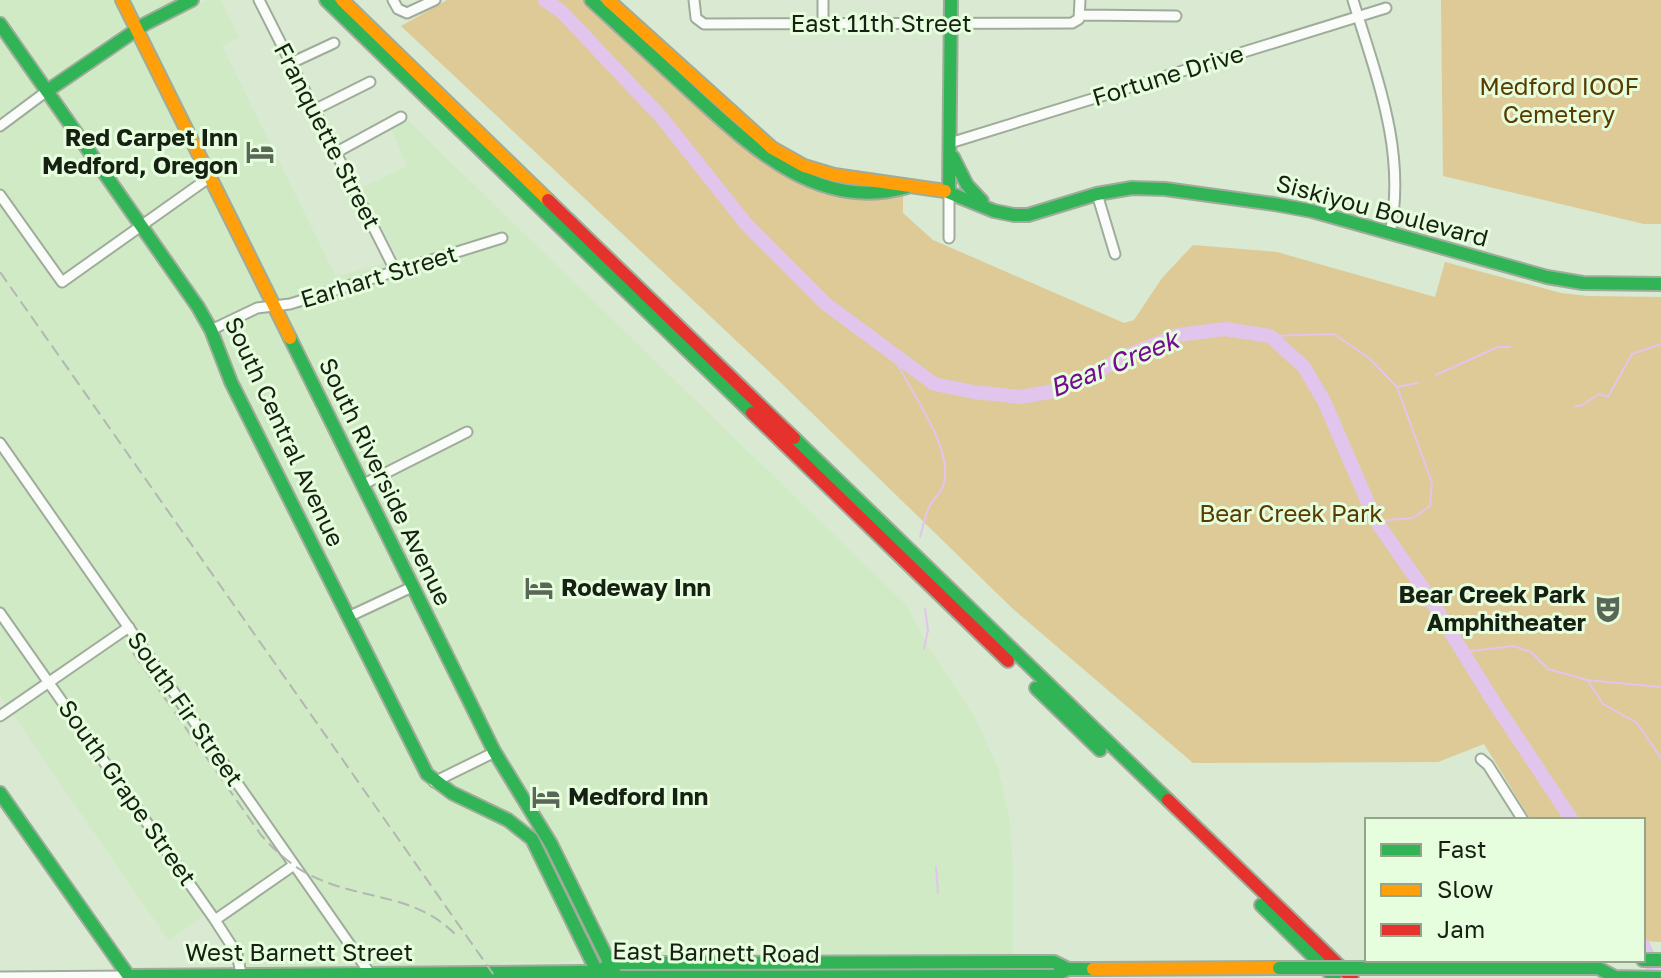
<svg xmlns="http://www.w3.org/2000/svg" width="1661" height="978" font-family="'Golos Text',sans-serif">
<rect width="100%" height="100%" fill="#d9e9d2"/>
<!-- built -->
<path fill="#d0eac5" d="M0 0H193L196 6 206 0H221L239 37 222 46 336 277 398 259 362 188 407 166 387 119 398 111 907 606 930 650 975 718 998 768 1009 817 1013 864V955L629 953 562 962 499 963 509 978H249L245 953 214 907 169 941 0 696Z"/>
<!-- green -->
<path fill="#ddca97" d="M447 0H587L764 160 874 196 903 195V213L933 240 1124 323 1134 320 1162 278 1193 245 1277 252 1435 297 1445 262 1561 293 1588 296 1661 297V942L1643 941V820H1531L1484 744 1438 762 1193 763 1012 608 776 378 401 26Z
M1441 0H1661V224H1644L1443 176Z"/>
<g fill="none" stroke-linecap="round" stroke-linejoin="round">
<!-- stream -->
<path stroke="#e1c5ec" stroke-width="2" d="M1270 336 1334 334 1369 358 1397 387 1418 383
M892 352C906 388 956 447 943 486 941 494 932 499 929 507 925 516 923 527 920 537
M1436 375 1498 347H1510
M1575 406H1581L1599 394 1608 397 1632 354 1661 344
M1376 521 1413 518 1430 506 1432 483 1397 387
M924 649 928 630 925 609
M1463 652 1513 646 1531 652 1548 669 1587 680 1661 687
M1588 681 1603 704 1637 723 1661 758
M936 867 938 893"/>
<!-- river -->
<path stroke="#e1c5ec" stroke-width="14" d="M545 0 562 12 662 118 746 224 826 304 934 384 974 392 1020 397 1060 390 1128 355 1178 335 1225 329 1270 336 1304 367 1324 401 1376 521 1427 594 1495 704 1572 820
M1643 945 1657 978"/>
<defs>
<path id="street" d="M259 0 396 272
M393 0 398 9 407 13 435 0
M694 0 696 18 704 24 1072 23 1079 19 1080 0
M823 0V25
M1353 0C1376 76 1407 152 1390 233
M1080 15 1176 16
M291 63 334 43
M314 110 370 82
M0 126 47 91
M950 143 1386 8
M335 153 401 117
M1097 194 1115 254
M0 195 62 282 210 177
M949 238V191
M211 330 257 308 290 304 502 238
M0 443 371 975
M362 485 467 432
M0 613 215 920 237 954 242 978
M348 617 412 587
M0 716 129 627
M1481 759 1488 765 1523 820
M434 782 495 752
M215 920 294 865
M0 977 130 976"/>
<path id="fast" d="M326 0 752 413
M591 0C624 30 657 61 690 91 750 146 818 213 907 187
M0 24 198 307 211 330 231 382 427 774 452 793 508 820 532 839 600 978
M47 91 145 24 192 0
M953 157 967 185 982 201
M945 191 994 211 1014 215H1028L1097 194 1132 188 1165 189 1274 204 1312 211 1547 277 1583 283 1661 284
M949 191 951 0
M290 338 494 751 551 844 617 978
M794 438 1168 800
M1036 688 1100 750
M0 793 130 978
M1261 905 1335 978
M1643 960H1661
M604 968 610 964 623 963 1054 962 1068 969
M1385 968H1598L1615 977 1661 978
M130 976 584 972 617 977 1054 976 1068 969H1093"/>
<path id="slow" d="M122 0 290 338
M342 0 548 200
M608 0 772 148 804 166 834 175 945 191
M1093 969 1279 968"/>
<path id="jam" d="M548 200 794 438
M752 413 1008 661
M1168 800 1352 978"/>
</defs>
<!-- street casing -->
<use href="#street" stroke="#a0ac9b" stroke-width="13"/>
<!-- fast casing -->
<use href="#fast" stroke="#a0ac9b" stroke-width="16"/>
<!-- slow casing -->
<use href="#slow" stroke="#a0ac9b" stroke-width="16"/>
<!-- jam casing -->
<use href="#jam" stroke="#a0ac9b" stroke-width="16"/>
<!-- street -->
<use href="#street" stroke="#f9fcf8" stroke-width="9"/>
<!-- fast -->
<use href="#fast" stroke="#30b455" stroke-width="12"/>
<!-- slow -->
<use href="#slow" stroke="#ff9f0a" stroke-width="12"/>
<!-- jam -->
<use href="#jam" stroke="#e5322d" stroke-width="12"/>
<!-- rail -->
<path stroke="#b3b7b1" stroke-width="2" stroke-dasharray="12 6" stroke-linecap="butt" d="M0 272 496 978
M133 653 261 835C278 854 297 871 321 880 370 901 417 894 458 937"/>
<defs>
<path id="fast-bridge" d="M1279 968H1385"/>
</defs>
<!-- fast-bridge casing -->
<use href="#fast-bridge" stroke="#a0ac9b" stroke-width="16" stroke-linecap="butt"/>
<!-- fast-bridge -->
<use href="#fast-bridge" stroke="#30b455" stroke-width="12"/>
</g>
<!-- icons -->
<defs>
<symbol id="hotel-bare" viewBox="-9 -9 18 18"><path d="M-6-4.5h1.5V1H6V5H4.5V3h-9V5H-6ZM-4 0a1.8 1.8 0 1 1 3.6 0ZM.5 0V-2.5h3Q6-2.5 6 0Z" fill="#5b6756" stroke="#e6fedd" stroke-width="2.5" paint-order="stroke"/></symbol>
<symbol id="theatre-bare" viewBox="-9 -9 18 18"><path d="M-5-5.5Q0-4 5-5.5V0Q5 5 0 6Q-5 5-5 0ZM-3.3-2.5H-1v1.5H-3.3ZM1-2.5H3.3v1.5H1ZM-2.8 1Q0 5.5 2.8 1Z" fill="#5b6756" stroke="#e6fedd" stroke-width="2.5" paint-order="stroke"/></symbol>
</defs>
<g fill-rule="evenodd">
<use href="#hotel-bare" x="240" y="132" width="40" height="40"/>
<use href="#hotel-bare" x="519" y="568" width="40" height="40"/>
<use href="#theatre-bare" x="1588" y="589" width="40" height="40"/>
<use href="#hotel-bare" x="526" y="777" width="40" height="40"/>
</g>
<g text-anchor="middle" stroke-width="6" stroke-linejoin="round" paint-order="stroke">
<!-- street labels -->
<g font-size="24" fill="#172113" stroke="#e6fedd">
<text x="881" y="32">East 11th Street</text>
<text transform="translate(1168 76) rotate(-17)" y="8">Fortune Drive</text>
<text transform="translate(327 136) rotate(63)" y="8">Franquette Street</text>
<text transform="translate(1382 211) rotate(15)" y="8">Siskiyou Boulevard</text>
<text transform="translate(379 277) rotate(-17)" y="8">Earhart Street</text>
<text transform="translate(284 432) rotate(65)" y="8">South Central Avenue</text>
<text transform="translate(385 482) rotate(64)" y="8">South Riverside Avenue</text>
<text transform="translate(185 709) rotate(55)" y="8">South Fir Street</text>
<text transform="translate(127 793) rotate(55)" y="8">South Grape Street</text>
<text x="299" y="961">West Barnett Street</text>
<text transform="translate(716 953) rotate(1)" y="8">East Barnett Road</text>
</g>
<!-- park labels -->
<g font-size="24" fill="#593b00" stroke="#e6fedd">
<text x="1559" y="95">Medford IOOF<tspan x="1559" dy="28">Cemetery</tspan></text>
<text x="1291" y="522">Bear Creek Park</text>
</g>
<!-- poi labels -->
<g font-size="24" font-weight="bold" fill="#172113" stroke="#e6fedd" text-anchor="end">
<text x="238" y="146">Red Carpet Inn<tspan x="238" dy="28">Medford, Oregon</tspan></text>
<text x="561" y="596" text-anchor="start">Rodeway Inn</text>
<text x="1586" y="603">Bear Creek Park<tspan x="1586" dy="28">Amphitheater</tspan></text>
<text x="568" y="805" text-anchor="start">Medford Inn</text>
</g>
<!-- water labels -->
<g font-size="26" font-style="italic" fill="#760b93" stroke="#e6fedd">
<text transform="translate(1114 364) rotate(-22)" y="9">Bear Creek</text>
</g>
</g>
<!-- legend -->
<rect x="1365" y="818" width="280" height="144" fill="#e6fedd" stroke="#93a68c" stroke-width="2"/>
<rect x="1381" y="844" width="40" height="12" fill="#30b455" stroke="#93a68c" stroke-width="2"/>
<text x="1437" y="858" font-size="24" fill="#172113">Fast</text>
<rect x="1381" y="884" width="40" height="12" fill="#ff9f0a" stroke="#93a68c" stroke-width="2"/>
<text x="1437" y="898" font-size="24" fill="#172113">Slow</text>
<rect x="1381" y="924" width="40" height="12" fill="#e5322d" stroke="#93a68c" stroke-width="2"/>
<text x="1437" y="938" font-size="24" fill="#172113">Jam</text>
</svg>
